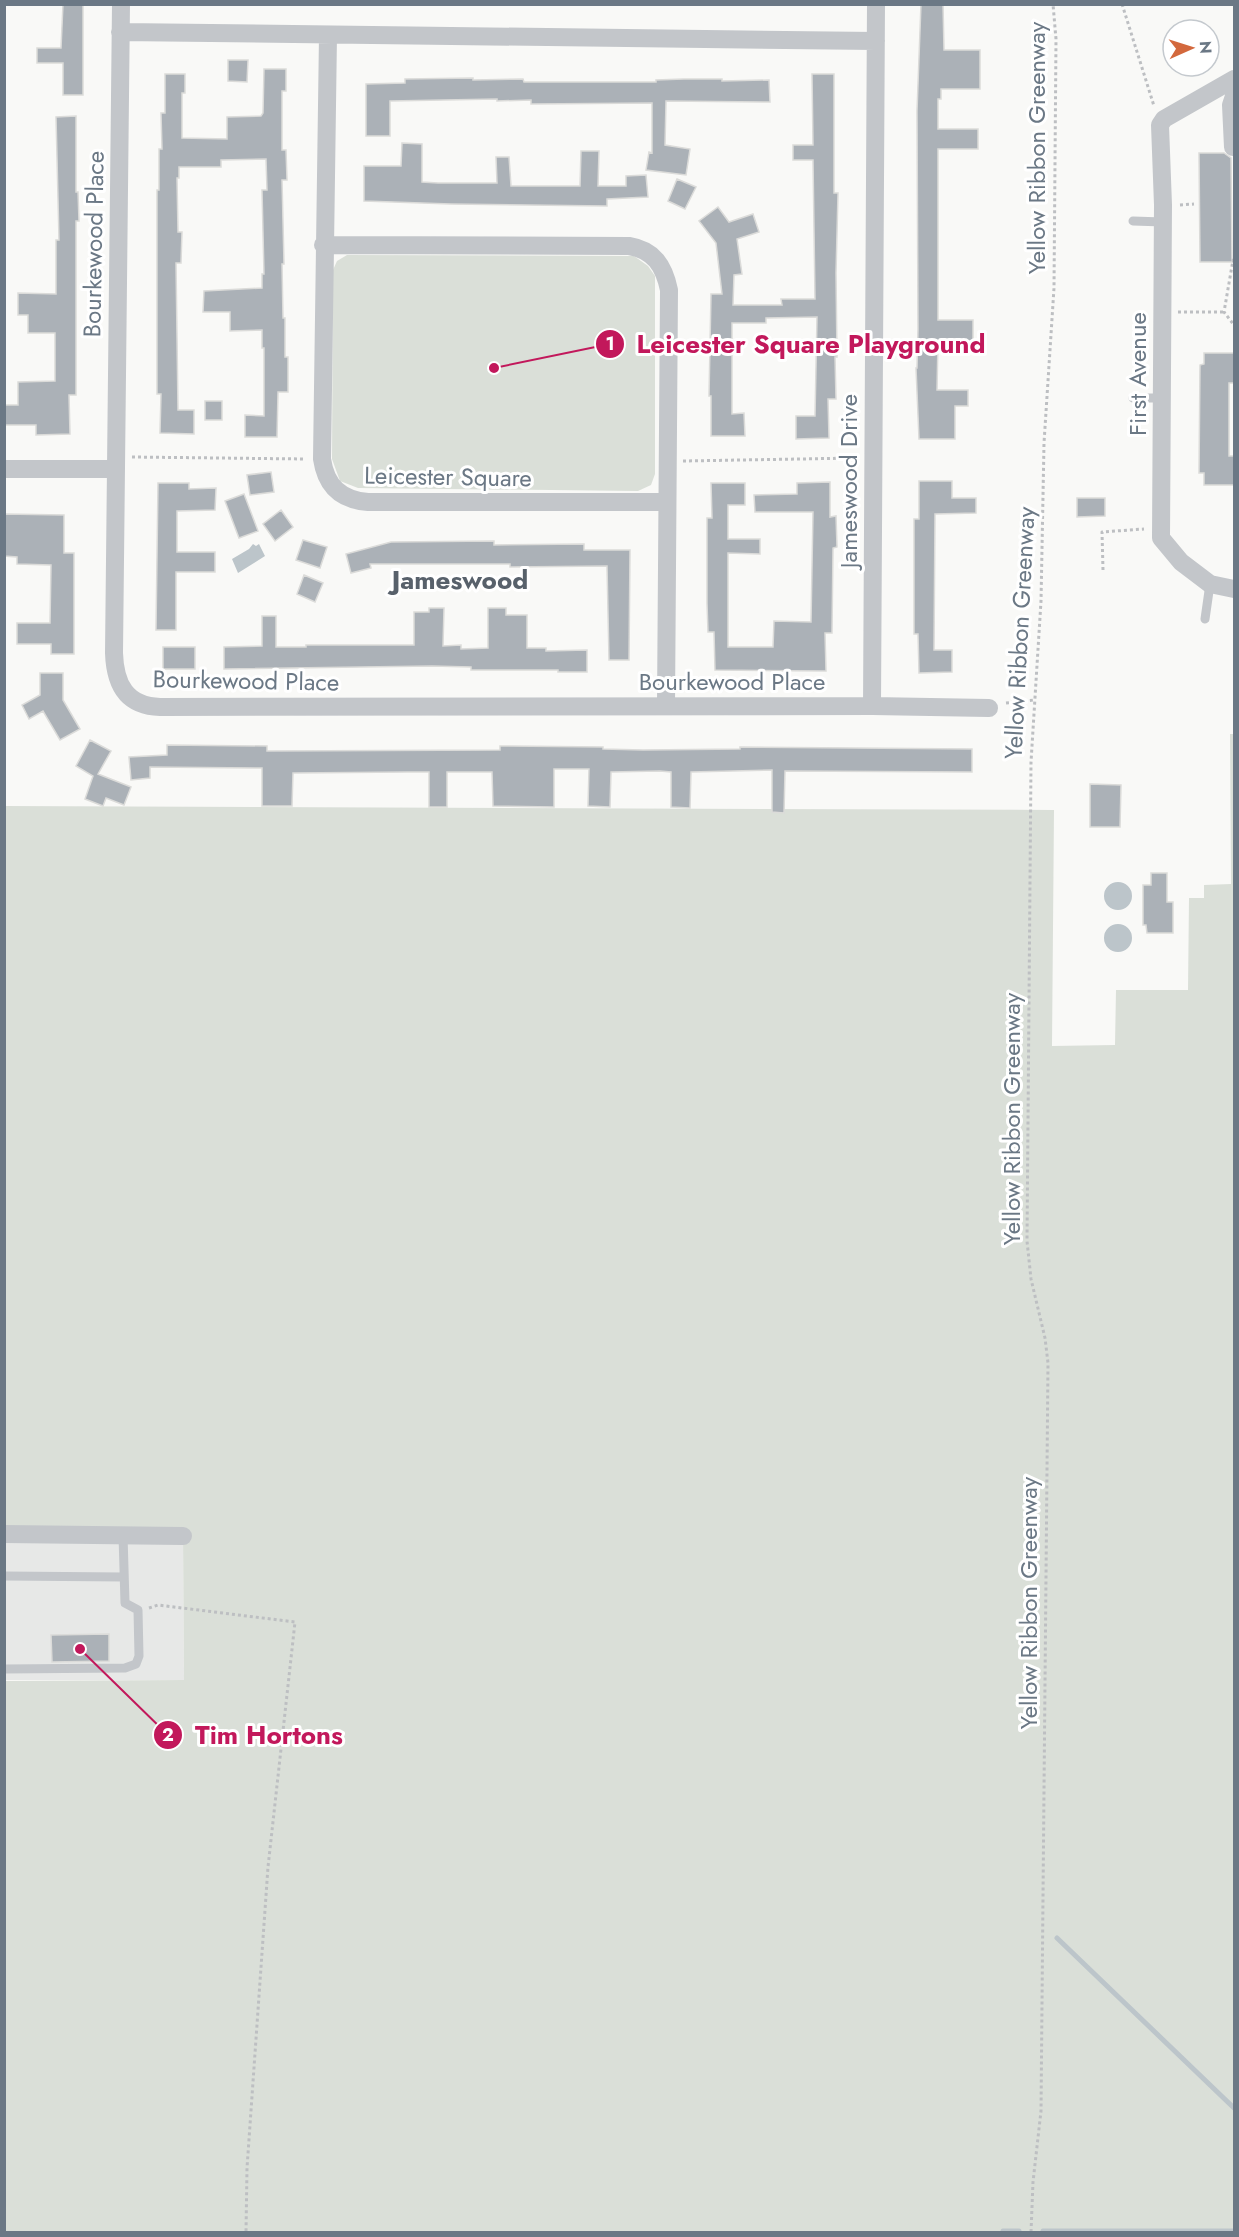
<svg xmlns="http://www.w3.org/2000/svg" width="1239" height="2237" font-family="Jost,sans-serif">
<rect width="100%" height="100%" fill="#f9f9f7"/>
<!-- built -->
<path fill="#e7e8e7" d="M5 1534 183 1536 184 1680H5Z"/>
<!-- green -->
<path fill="#dadfd8" d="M347 255 634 256 648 266 655 276V474L651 485 638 491 358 488 340 481 332 459 333 270 337 261Z
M1230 734H1234V2232H5L4 1681 184 1680 183 1536 5 1534V806L1054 810 1052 1046 1115 1045 1116 990H1188L1189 898H1204V885L1231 884Z"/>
<!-- water -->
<path fill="#bcc5ca" d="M253 544 256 546 259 544 265 556 238 573 232 559 249 549Z
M1104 896a14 14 0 1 1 28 0a14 14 0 1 1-28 0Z
M1104 938a14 14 0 1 1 28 0a14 14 0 1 1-28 0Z"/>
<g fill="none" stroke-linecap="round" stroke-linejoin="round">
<!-- stream -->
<path stroke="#bcc5ca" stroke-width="5" d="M1057 1938 1234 2108
M1003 2231H1019
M1043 2231H1234"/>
</g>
<!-- building -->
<path fill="#abb1b7" stroke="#dbdbd9" stroke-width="1.5" d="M63 4H83V95H63V63H37V48H61Z
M921 4H943L944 50H980V89H941V99H938V129H978V149H938V320H973V341H938L937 390H968V406H955V439H919L916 368H917L918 329 917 111Z
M228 60H248L247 82 228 81Z
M264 69H286V91H282V150H286L287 180H282L284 264H282L283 318H285V357H288V392H278L277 437H245V415L264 416V348H262V330L230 331V312H203L204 291 262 288V274H264L262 190H267L266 159 221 160V167H179V178H177L178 232H182L181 263H176L178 410H194V434L160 433 161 394H157V190H159V149H162L161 113H165V74H185V93H182V138L227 139V117L261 116 263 113Z
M812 74H834V193H838L836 273 837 357H835L836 399H828L829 438 796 439V416H815L817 317 766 318V323H732V414L744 413 745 436H711V396H709L711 294H722L716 243 699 221 718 207 729 222 753 214 759 232 737 239 742 274 734 275 733 305H782L781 299H815L813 160H793V145H813Z
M473 78V80L523 79 524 82H656V80L684 79H722V81L769 80 770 102 666 101 665 145 690 149 686 175 646 170 649 152 652 153V103L531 104V100L497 101V99L390 101V136H366V84L405 83V79Z
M76 116V192H78L79 221H76V395H69L70 434 36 435V425H4V405H18V382L55 381V333H28V315H18V293L56 294V240H59L56 117Z
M402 143 422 144V182L438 183H497L496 157H509L511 186H580L581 151H599L598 186H626V176L646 175 648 197 607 199V206L451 204 364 201V166H401Z
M1199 153H1224L1231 158 1232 262H1200Z
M677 179 696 187 685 209 668 201Z
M1204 353H1234V383H1229V456H1234V485H1204V473H1199L1200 365 1204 364Z
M205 401H222V420H205Z
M271 472 274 492 250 495 247 475Z
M919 481H952V498H976V513L935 514 934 650H952V672L919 673 918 634H914V519H919Z
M830 482V517L836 516 837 547 833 548 832 633H825L826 671 715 670 714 632H708L707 603V518H712L711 483H745V505H728V539H760V554L728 553V647H773L774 621 811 622 813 512H755L754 495 797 494V483Z
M158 483H189V489L216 488 215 510 177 511V552H215V572H176V630H156Z
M244 494 258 531 239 538 225 501Z
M1077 498H1105V516L1077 517Z
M281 510 293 527 275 541 263 524Z
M4 514 64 515V553H74V654H51V644H17V623H50L51 565 17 564V557L4 556Z
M303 540 327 547 320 568 296 560Z
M494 541V545L584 544V550H630L629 660H609L607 566 510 567V564H370L371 568 351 573 346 554 391 542Z
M304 575 323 583 315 602 297 594Z
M429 608H444L443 646 461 645V649L488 648V608H506V615H527V648H546V651L587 650V672H558V670H471V667L432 666 224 669V647L262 646V616H276V647H306V645H414V612H429Z
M163 647H195V669H163Z
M40 673H63V700L80 729 60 740 43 711 29 719 22 705 40 695Z
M90 740 111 751 98 774 131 787 124 805 106 798 103 806 85 799 93 776 76 766Z
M167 745 267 746V751L500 750V746L603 747V749L643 750 740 749V747L972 749V772L785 771 784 813 772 812V770L691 772 690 808 671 807V772L660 771 611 772 610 807 588 806 589 769H554V807L493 806 492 772H447V807H429V772H407L293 773 292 806H262V768L150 767V778L131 780 129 757 167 755Z
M1090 784 1121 785 1120 827H1090Z
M1151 873H1167V902H1173V933H1147L1146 925H1143V885H1151Z
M109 1634V1661L52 1662 51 1635Z"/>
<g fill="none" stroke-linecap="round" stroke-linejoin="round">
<!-- path -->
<path stroke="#bdbfc2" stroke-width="3" stroke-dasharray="3 3" stroke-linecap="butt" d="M1122 4 1154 106
M1180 205 1194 204
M1234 262 1233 260 1224 312 1234 325
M1178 312H1224
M132 457 305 459
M683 461 857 458
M1103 570 1102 532 1144 529
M1006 703 1034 700
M149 1608 158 1605 295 1622 268 1867 247 2168 246 2232
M1031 2232 1033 2182 1041 2111 1048 1363 1045 1338 1031 1279 1027 1241 1031 762 1041 601 1044 443 1054 288 1056 39 1053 4"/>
<!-- lane -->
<path stroke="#c3c6ca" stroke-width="9" d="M1133 221 1163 222
M1133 398H1162
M1205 619 1210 584
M4 1576 124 1577
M4 1669 125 1668 136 1664 139 1656 138 1610 125 1603 123 1535"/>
<!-- street -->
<path stroke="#c3c6ca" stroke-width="18" d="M121 4 114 653C115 684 126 706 160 707L872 706 989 708
M120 32 876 41
M328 35 322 459C326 486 341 500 368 502H667
M1234 79 1164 119 1160 125 1163 205 1161 538 1181 562 1210 584 1234 589
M1233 147 1231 105 1234 96
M323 245 629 246C654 250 664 266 669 290L666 706
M4 469H115
M872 706 876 4
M4 1534 183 1536"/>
</g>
<g text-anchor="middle" stroke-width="6" stroke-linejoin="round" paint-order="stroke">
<!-- street labels -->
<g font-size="24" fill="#6b7885" stroke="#fff">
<text transform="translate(1037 148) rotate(-90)" y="8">Yellow Ribbon Greenway</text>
<text transform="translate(94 244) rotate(-89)" y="8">Bourkewood Place</text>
<text transform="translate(1138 374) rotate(-90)" y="8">First Avenue</text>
<text transform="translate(448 477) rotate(1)" y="8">Leicester Square</text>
<text transform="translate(849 481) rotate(-90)" y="8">Jameswood Drive</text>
<text transform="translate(1020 633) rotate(-87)" y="8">Yellow Ribbon Greenway</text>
<text transform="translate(246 681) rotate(1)" y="8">Bourkewood Place</text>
<text x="732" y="690">Bourkewood Place</text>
<text transform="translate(1012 1119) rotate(-90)" y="8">Yellow Ribbon Greenway</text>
<text transform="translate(1029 1603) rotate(-90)" y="8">Yellow Ribbon Greenway</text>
</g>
<!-- neighbourhood labels -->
<g font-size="26" font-weight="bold" fill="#58616b" stroke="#fff">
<text x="460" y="589">Jameswood</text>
</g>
</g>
<!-- callouts -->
<path fill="none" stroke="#c2185b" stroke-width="2" d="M494 368L610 344M80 1649L168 1735"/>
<g fill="#c2185b" stroke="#fff" stroke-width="2">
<circle cx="494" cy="368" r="6"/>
<circle cx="80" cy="1649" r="6"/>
<circle cx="610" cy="344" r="15"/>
<circle cx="168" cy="1735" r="15"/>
</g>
<g font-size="18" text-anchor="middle" font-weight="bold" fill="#fff">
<text x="610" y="350">1</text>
<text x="168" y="1741">2</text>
</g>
<g font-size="26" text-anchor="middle" font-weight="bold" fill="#c2185b" stroke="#fff" stroke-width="6" stroke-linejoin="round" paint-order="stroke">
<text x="811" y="353">Leicester Square Playground</text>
<text x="269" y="1744">Tim Hortons</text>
</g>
<!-- border -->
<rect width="1239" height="2237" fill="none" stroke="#6b7885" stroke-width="12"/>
<!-- north arrow -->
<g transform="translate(1191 48) rotate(87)"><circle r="28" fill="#ffffff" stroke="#c4c9ce" stroke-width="1.5"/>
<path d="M0-4.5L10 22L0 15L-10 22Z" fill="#d3683c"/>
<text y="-9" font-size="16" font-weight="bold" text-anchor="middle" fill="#6b7885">N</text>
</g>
</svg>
